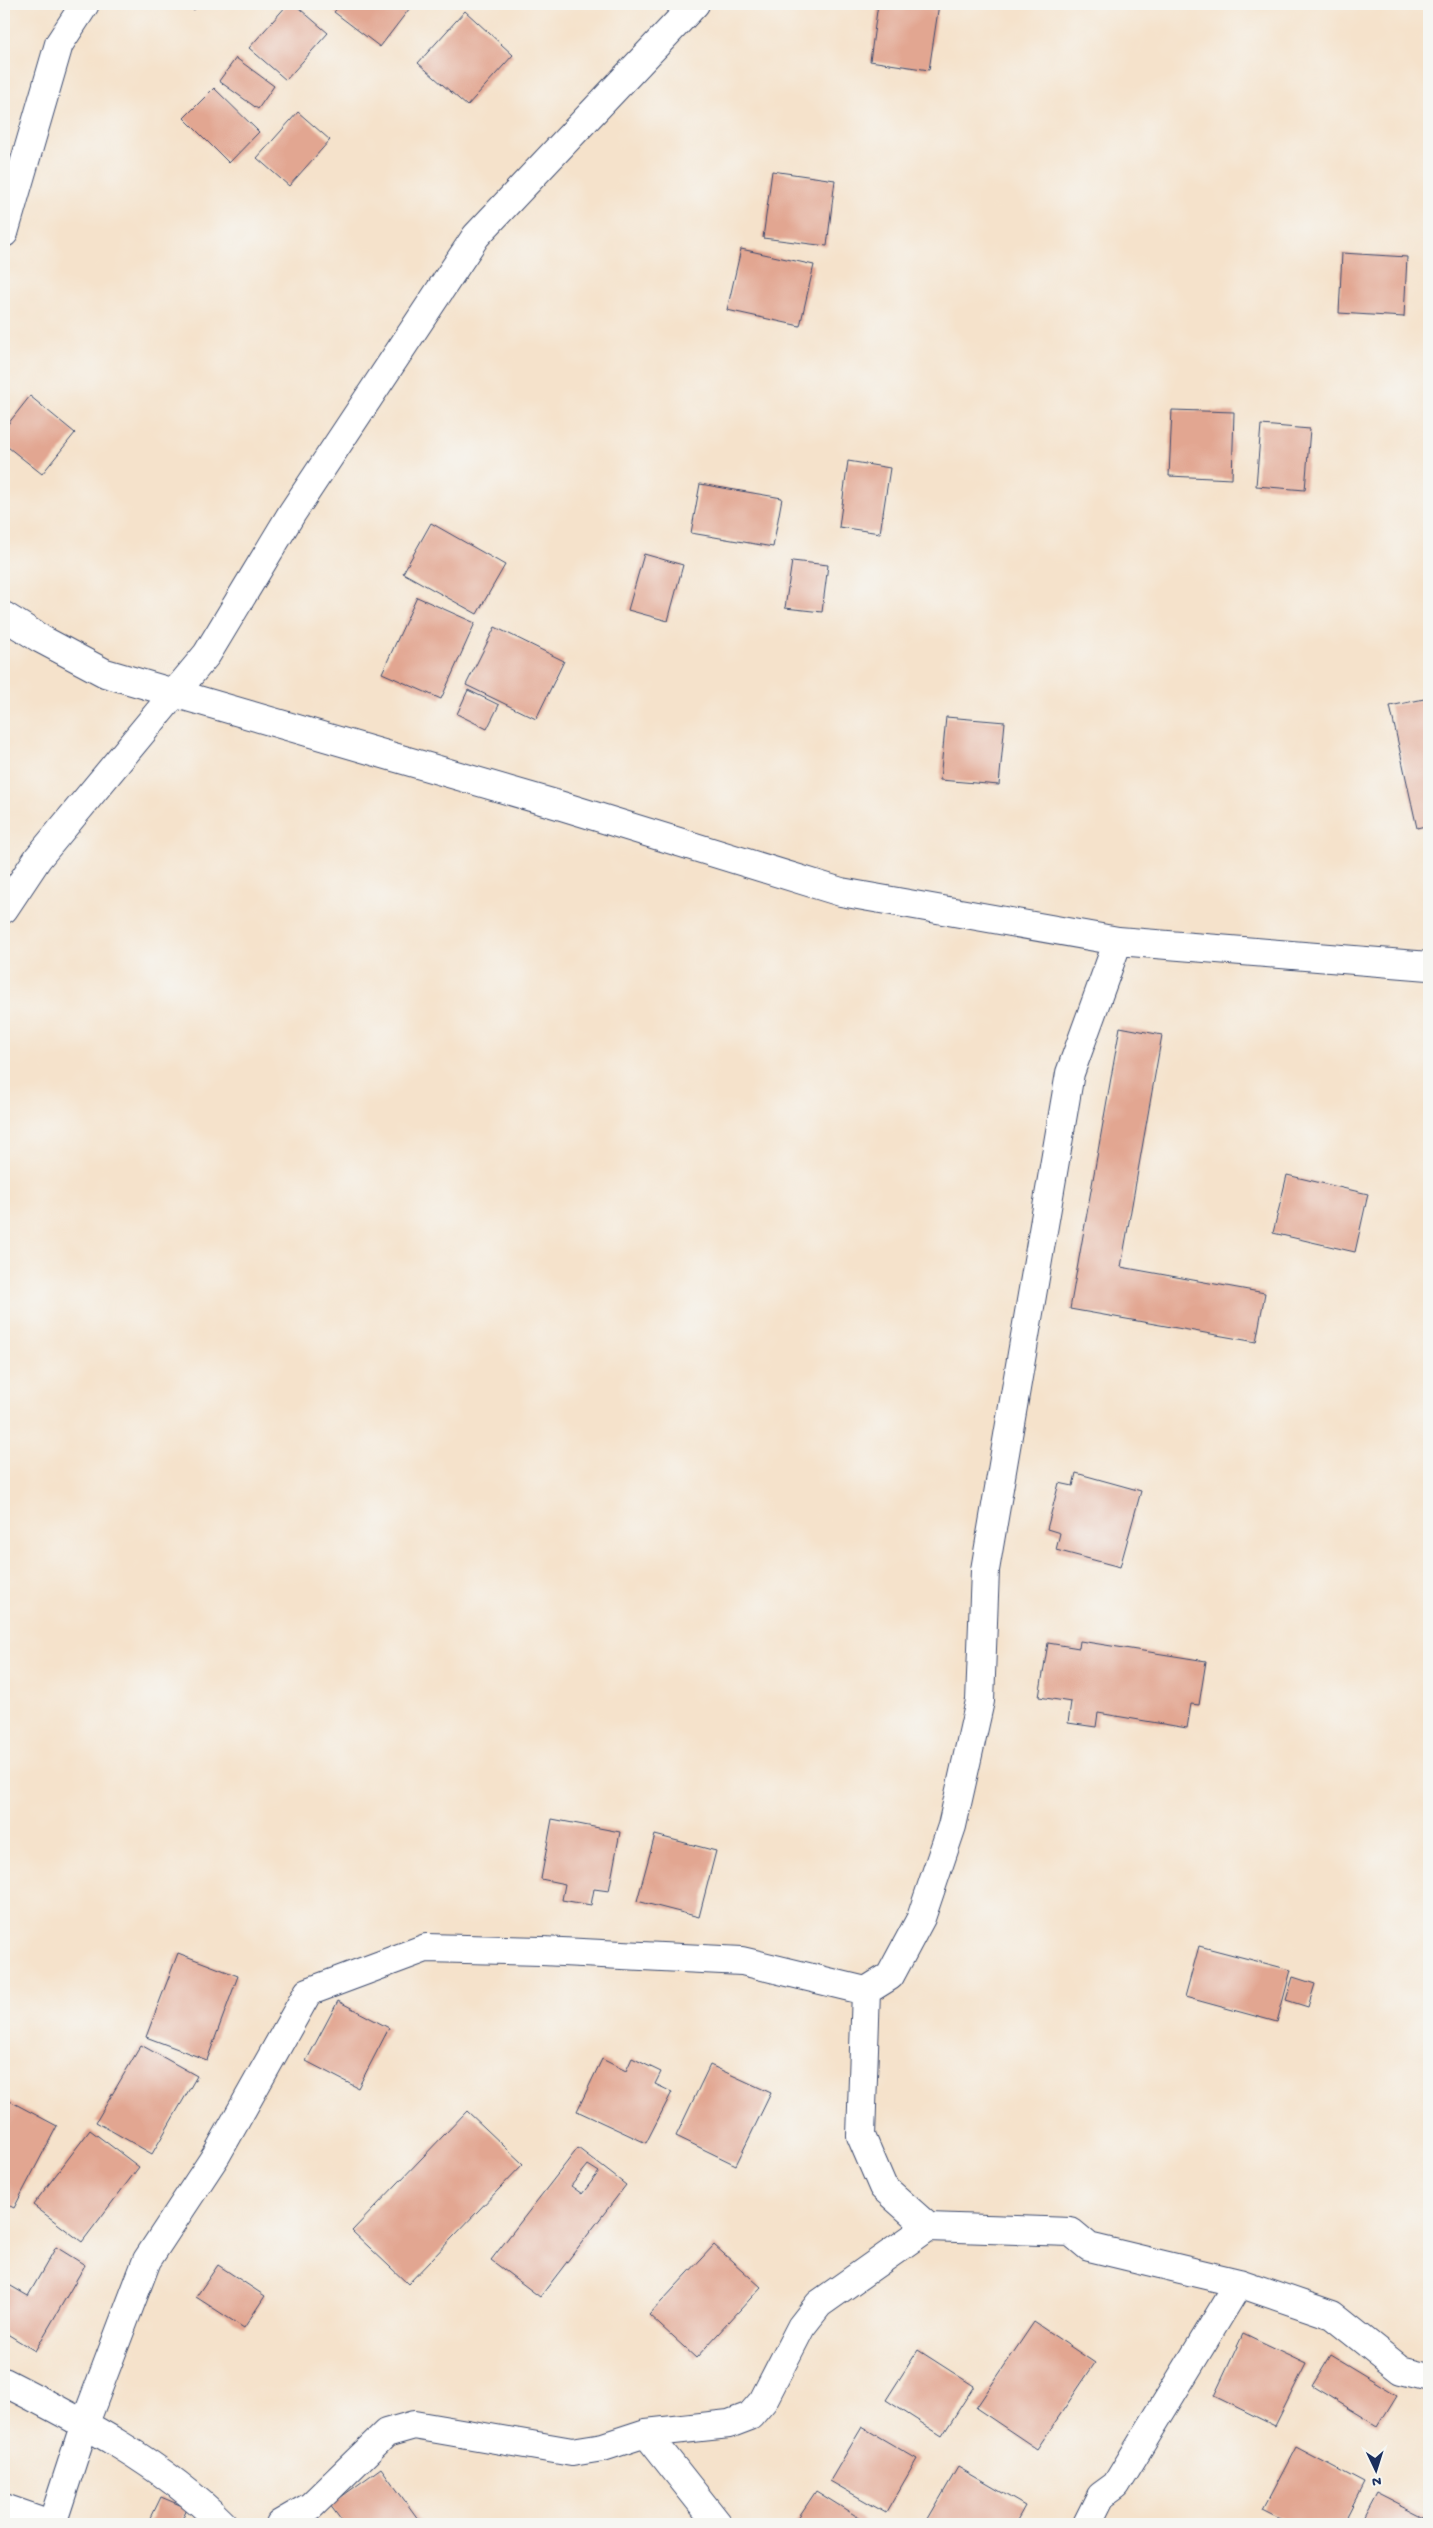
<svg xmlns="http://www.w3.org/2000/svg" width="1433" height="2528" font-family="'Gochi Hand',sans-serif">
<rect width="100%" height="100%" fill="#f6f6f2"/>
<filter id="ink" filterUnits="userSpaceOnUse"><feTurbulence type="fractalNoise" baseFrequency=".02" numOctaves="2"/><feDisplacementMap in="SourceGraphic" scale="10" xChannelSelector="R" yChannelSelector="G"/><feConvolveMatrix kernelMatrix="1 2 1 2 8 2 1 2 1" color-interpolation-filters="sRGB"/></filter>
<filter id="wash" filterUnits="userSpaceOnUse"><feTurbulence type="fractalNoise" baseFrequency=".0096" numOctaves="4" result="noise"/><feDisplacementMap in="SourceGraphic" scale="20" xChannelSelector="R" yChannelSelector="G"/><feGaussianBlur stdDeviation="1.12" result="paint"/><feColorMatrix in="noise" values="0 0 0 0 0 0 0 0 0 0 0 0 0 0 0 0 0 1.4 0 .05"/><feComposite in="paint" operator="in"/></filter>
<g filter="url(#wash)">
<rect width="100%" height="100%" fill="#f5e2cb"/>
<g id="blocks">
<!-- building -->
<path fill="#e2a691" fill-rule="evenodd" d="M186 4H199L194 10Z
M288 4H294L328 33 286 80 249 48Z
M341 4H413L380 47 334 12Z
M878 4H939L929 70 870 61Z
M465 11 513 55 467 106 418 63Z
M236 58 274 86 258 109 219 81Z
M214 88 259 132 229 163 184 118Z
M298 112 330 140 289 186 257 158Z
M772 171 835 180 827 246 763 238Z
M741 249 814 265 800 326 727 310Z
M1342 253 1407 257 1404 317 1339 313Z
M30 396 75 433 42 474 4 444V429Z
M1172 410 1234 412 1232 479 1169 476Z
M1261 425 1310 429 1305 490 1256 486Z
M848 461 890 468 880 533 839 527Z
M700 484 782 498 773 547 691 533Z
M431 523 505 565 477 614 403 573Z
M644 554 683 565 668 621 628 610Z
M792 561 828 565 822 612 785 608Z
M417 597 475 623 441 699 382 673Z
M495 627 564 661 536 719 466 685Z
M468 690 499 705 487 729 457 714Z
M1429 698V825L1417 828 1390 706Z
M946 717 1005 722 999 785 940 780Z
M1120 1027 1162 1035 1121 1267 1265 1293 1256 1342 1070 1309Z
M1287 1175 1368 1194 1355 1252 1273 1233Z
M1076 1473 1141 1491 1120 1567 1056 1550 1060 1533 1047 1529 1059 1483 1073 1486Z
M1080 1641 1206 1661 1199 1705 1191 1704 1187 1728 1098 1713 1096 1727 1068 1723 1071 1702 1039 1697 1048 1643 1079 1648Z
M552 1819 620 1832 609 1891 594 1889 591 1905 562 1900 565 1884 541 1879Z
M655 1835 716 1851 699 1917 637 1901Z
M1199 1946 1291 1970 1277 2022 1185 1997Z
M178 1953 238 1976 207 2060 146 2037Z
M1293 1977 1315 1984 1308 2007 1286 2000Z
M338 2001 389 2028 358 2088 306 2061Z
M141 2045 197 2076 152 2154 96 2122Z
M632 2058 661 2072 655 2084 672 2092 646 2143 577 2111 602 2059 626 2071Z
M710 2065 771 2093 736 2165 676 2136Z
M4 2098 57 2126 14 2208 4 2203Z
M467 2111 523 2164 408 2284 352 2231Z
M90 2130 139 2167 82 2242 33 2205Z
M578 2148 626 2185 540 2297 491 2260ZM588 2165 599 2172 582 2194 571 2186Z
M714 2245 761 2287 696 2358 649 2315Z
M56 2247 85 2265 35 2351 4 2332V2282L28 2296Z
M218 2265 265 2296 244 2328 196 2297Z
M1034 2322 1095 2363 1037 2449 976 2408Z
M1243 2334 1306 2364 1275 2426 1214 2396Z
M918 2350 974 2386 942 2436 886 2400Z
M1331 2355 1397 2395 1378 2426 1312 2386Z
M862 2427 917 2459 886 2513 830 2481Z
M1296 2447 1364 2483 1343 2524H1291L1263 2510Z
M958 2467 1025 2506 1015 2524H925Z
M381 2468 421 2523 419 2524H344L330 2505Z
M816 2491 869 2524H794Z
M1376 2492 1429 2519V2524H1359Z
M161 2497 187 2508 180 2524H148Z"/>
</g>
</g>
<g filter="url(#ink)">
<use href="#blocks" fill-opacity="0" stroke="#3c4a6e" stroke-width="1"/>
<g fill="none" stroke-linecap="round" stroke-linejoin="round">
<defs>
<path id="minor" d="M4 233 59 44 85 4
M4 616 41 639 105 673 562 806 841 892 1118 941 1429 966
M4 909 38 858 207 654 292 513 476 236 695 4
M866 1991 861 2136 883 2187 928 2227 1071 2232 1089 2247 1239 2283 1332 2315 1401 2370 1429 2377
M4 2382C81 2421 162 2463 223 2524
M646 2433 718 2524
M4 2508 50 2524
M52 2524 85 2423 147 2260 217 2154 308 1992 426 1948 542 1951 742 1961 866 1991 890 1976 921 1918 952 1826 980 1701 985 1570 1070 1073 1118 941
M280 2524 311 2506 386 2433 414 2425 572 2452 603 2447 646 2433 729 2424 750 2416 763 2401 801 2327 819 2304 928 2227
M1087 2524 1101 2496 1116 2485 1239 2283"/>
</defs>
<!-- minor casing -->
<use href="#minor" stroke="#3c4a6e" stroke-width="30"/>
<!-- minor -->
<use href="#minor" stroke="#fff" stroke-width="28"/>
</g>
</g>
<!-- margin -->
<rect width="1433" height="2528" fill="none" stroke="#f6f6f2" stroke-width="20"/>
<!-- north arrow -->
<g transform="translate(1376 2470) rotate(176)" stroke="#f6f6f2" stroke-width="4" paint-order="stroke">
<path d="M0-4L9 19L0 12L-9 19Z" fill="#1b2f5e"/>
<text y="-8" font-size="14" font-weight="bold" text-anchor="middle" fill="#1b2f5e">N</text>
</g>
</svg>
